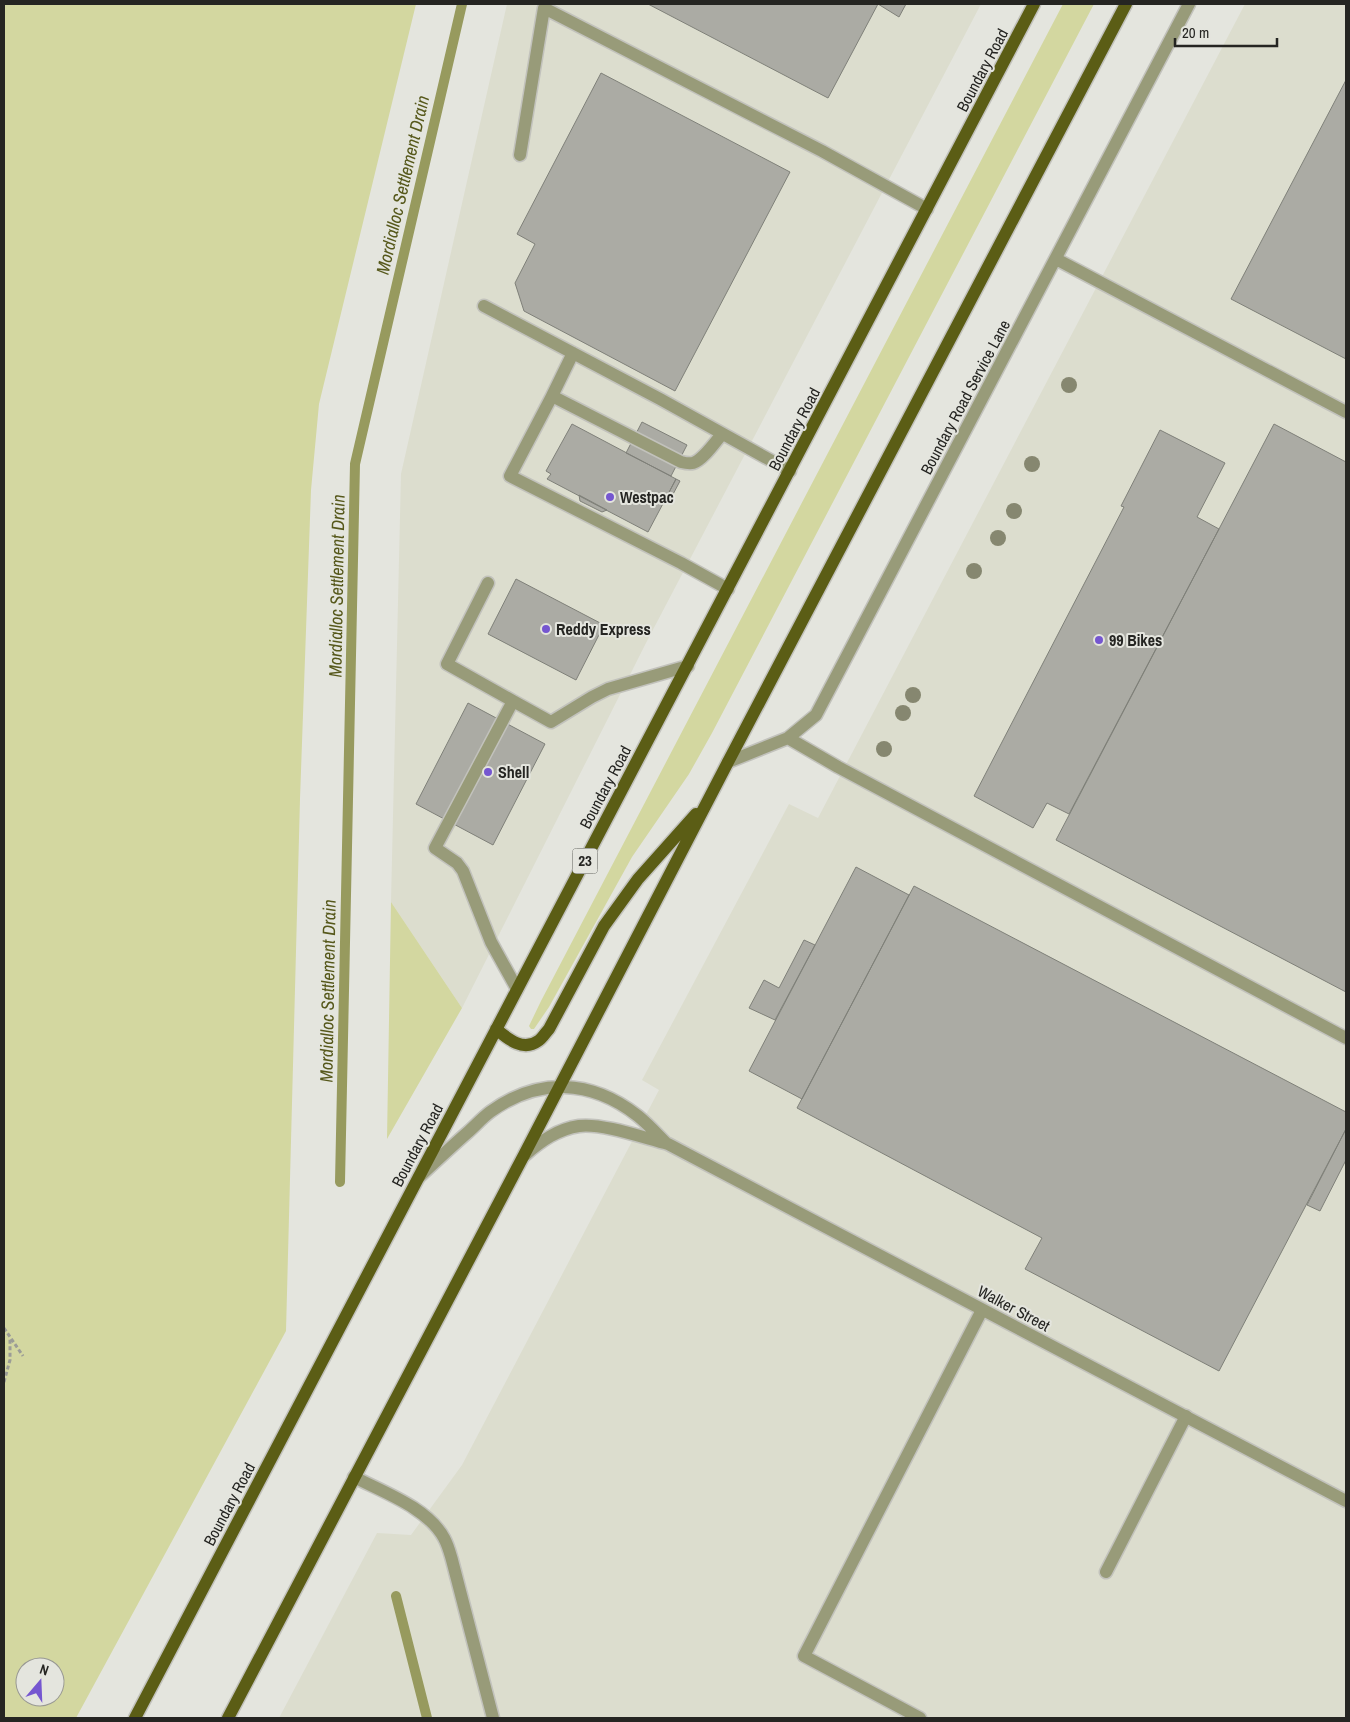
<svg xmlns="http://www.w3.org/2000/svg" width="1350" height="1722" font-family="'Archivo Narrow',sans-serif">
<rect width="100%" height="100%" fill="#e4e5de"/>
<!-- built -->
<path fill="#dcddce" d="M507 4H981L646 643 462 1008 391 902 401 474Z
M1245 4H1346V1718H279L377 1533 411 1535 462 1465 659 1090 642 1080 789 804 818 818Z"/>
<!-- green -->
<path fill="#d3d7a0" fill-rule="evenodd" d="M4 4H416L319 404 311 490 300 799 286 1331 76 1718H4ZM25 1667H55V1697H25Z
M1063 4H1094L712 733 689 774 632 857 549 1007 534 1029H531L529 1026 541 1001Z
M391 902 462 1008 387 1139Z"/>
<g fill="none" stroke-linecap="round" stroke-linejoin="round">
<!-- stream -->
<path stroke="#979a5e" stroke-width="10" d="M340 1182 355 464 462 4
M396 1596 427 1718"/>
</g>
<!-- building -->
<path fill="#ababa4" stroke="#7f8079" d="M648 4H878L828 98Z
M878 4H906L899 17Z
M601 73 790 172 675 391 524 311 515 283 535 244 517 234Z
M1346 80V359L1231 299Z
M642 422 687 445 671 476 626 453Z
M572 424 676 479 648 532 547 479 551 474 546 471Z
M1274 424 1346 462V992L1056 840Z
M1160 430 1225 463 1197 517 1219 529 1069 814 1047 803 1033 828 974 796 1124 507 1121 506Z
M676 479 680 481 671 498 665 500Z
M579 495 607 510 602 512 580 501Z
M516 579 604 625 576 680 488 634Z
M468 703 545 744 493 845 416 804Z
M856 867 909 895 802 1099 749 1071Z
M914 886 1346 1112V1129L1219 1371 1025 1269 1042 1238 797 1108Z
M804 940 815 945 775 1020 749 1008 764 980 779 988Z
M1346 1129V1160L1320 1211 1307 1205Z"/>
<g fill="none" stroke-linecap="round" stroke-linejoin="round">
<defs>
<path id="service" d="M520 155 544 8 822 151 927 209
M1056 259 1346 412
M484 306 660 399 790 471
M552 396 573 353
M722 434C716 441 703 460 693 463 689 464 685 463 681 462L552 396 510 476 681 563 728 589
M488 583 447 664 513 701
M788 738 838 767 1346 1038
M728 762 788 738 816 715 1189 4
M517 989 491 942 463 871 457 863 435 848 513 701 551 722 592 697 608 689 688 666
M354 1477C383 1492 428 1508 444 1538 448 1545 450 1553 452 1560L493 1718
M1106 1572 1186 1416
M920 1718 804 1656 982 1310"/>
<path id="minor" d="M525 1155C541 1141 558 1129 579 1126 603 1123 644 1138 668 1144L1346 1501
M419 1177C435 1162 451 1147 467 1133 475 1126 482 1118 490 1112 538 1077 591 1079 638 1116 648 1124 657 1134 666 1143"/>
<path id="primary" d="M496 1029C508 1039 523 1052 538 1041 542 1039 546 1032 549 1029L604 926 638 879 696 814
M135 1718 1034 4
M228 1718 524 1155 728 762 1126 4"/>
</defs>
<!-- service casing -->
<use href="#service" stroke="#c2c2bc" stroke-width="15"/>
<!-- minor casing -->
<use href="#minor" stroke="#c2c2bc" stroke-width="15"/>
<!-- primary casing -->
<use href="#primary" stroke="#c2c2bc" stroke-width="15"/>
<!-- path -->
<path stroke="#9b9c96" stroke-width="3" stroke-dasharray="4 2.5" stroke-linecap="butt" d="M4 1328 23 1356
M4 1382 10 1360V1339"/>
<!-- service -->
<use href="#service" stroke="#989b79" stroke-width="12"/>
<!-- minor -->
<use href="#minor" stroke="#989b79" stroke-width="12"/>
<!-- primary -->
<use href="#primary" stroke="#5b5d15" stroke-width="12"/>
</g>
<!-- trees -->
<g fill="#868770">
<circle cx="1069" cy="385" r="8"/>
<circle cx="1032" cy="464" r="8"/>
<circle cx="1014" cy="511" r="8"/>
<circle cx="998" cy="538" r="8"/>
<circle cx="974" cy="571" r="8"/>
<circle cx="913" cy="695" r="8"/>
<circle cx="903" cy="713" r="8"/>
<circle cx="884" cy="749" r="8"/>
</g>
<!-- markers -->
<g fill="#7556d0" stroke="#e4e5de" stroke-width="2">
<circle cx="610" cy="497" r="5"/>
<circle cx="546" cy="629" r="5"/>
<circle cx="1099" cy="640" r="5"/>
<circle cx="488" cy="772" r="5"/>
</g>
<g text-anchor="middle" stroke-width="4" stroke-linejoin="round" paint-order="stroke">
<!-- shield labels -->
<rect fill="#e4e5de" stroke="#5e5f5a" stroke-width="1" x="572.5" y="848.5" width="25" height="25" rx="4"/>
<g font-size="15" font-weight="bold" fill="#252522">
<text x="585" y="866">23</text>
</g>
<!-- street labels -->
<g font-size="16" fill="#252522" stroke="#e4e5de">
<text transform="translate(982 70) rotate(-62)" y="6">Boundary Road</text>
<text transform="translate(965 397) rotate(-62)" y="6">Boundary Road Service Lane</text>
<text transform="translate(794 429) rotate(-62)" y="6">Boundary Road</text>
<text transform="translate(605 787) rotate(-62)" y="6">Boundary Road</text>
<text transform="translate(417 1145) rotate(-62)" y="6">Boundary Road</text>
<text transform="translate(1014 1308) rotate(28)" y="6">Walker Street</text>
<text transform="translate(229 1504) rotate(-62)" y="6">Boundary Road</text>
</g>
<!-- poi labels -->
<g font-size="16" font-weight="bold" fill="#252522" stroke="#e4e5de" text-anchor="start">
<text x="620" y="503">Westpac</text>
<text x="556" y="635">Reddy Express</text>
<text x="1109" y="646">99 Bikes</text>
<text x="498" y="778">Shell</text>
</g>
<!-- water labels -->
<g font-size="18" font-style="italic" fill="#56581b" stroke="#e4e5de">
<text transform="translate(403 185) rotate(-77)" y="6">Mordialloc Settlement Drain</text>
<text transform="translate(337 586) rotate(-89)" y="6">Mordialloc Settlement Drain</text>
<text transform="translate(328 991) rotate(-89)" y="6">Mordialloc Settlement Drain</text>
</g>
</g>
<!-- border -->
<rect width="1350" height="1722" fill="none" stroke="#252522" stroke-width="10"/>
<!-- north arrow -->
<g transform="translate(40 1682) rotate(19)"><circle r="24" fill="#e4e5de" stroke="#989893"/>
<path d="M0-4L9 19L0 12L-9 19Z" fill="#7556d0"/>
<text y="-8" font-size="14" font-weight="bold" text-anchor="middle" fill="#252522">N</text>
</g>
<!-- scale -->
<path d="M1175 38v8h102v-8" fill="none" stroke="#252522" stroke-width="2.5"/>
<text x="1182" y="38" font-size="15" fill="#252522" stroke="#e4e5de" stroke-width="4" paint-order="stroke">20 m</text>
</svg>
